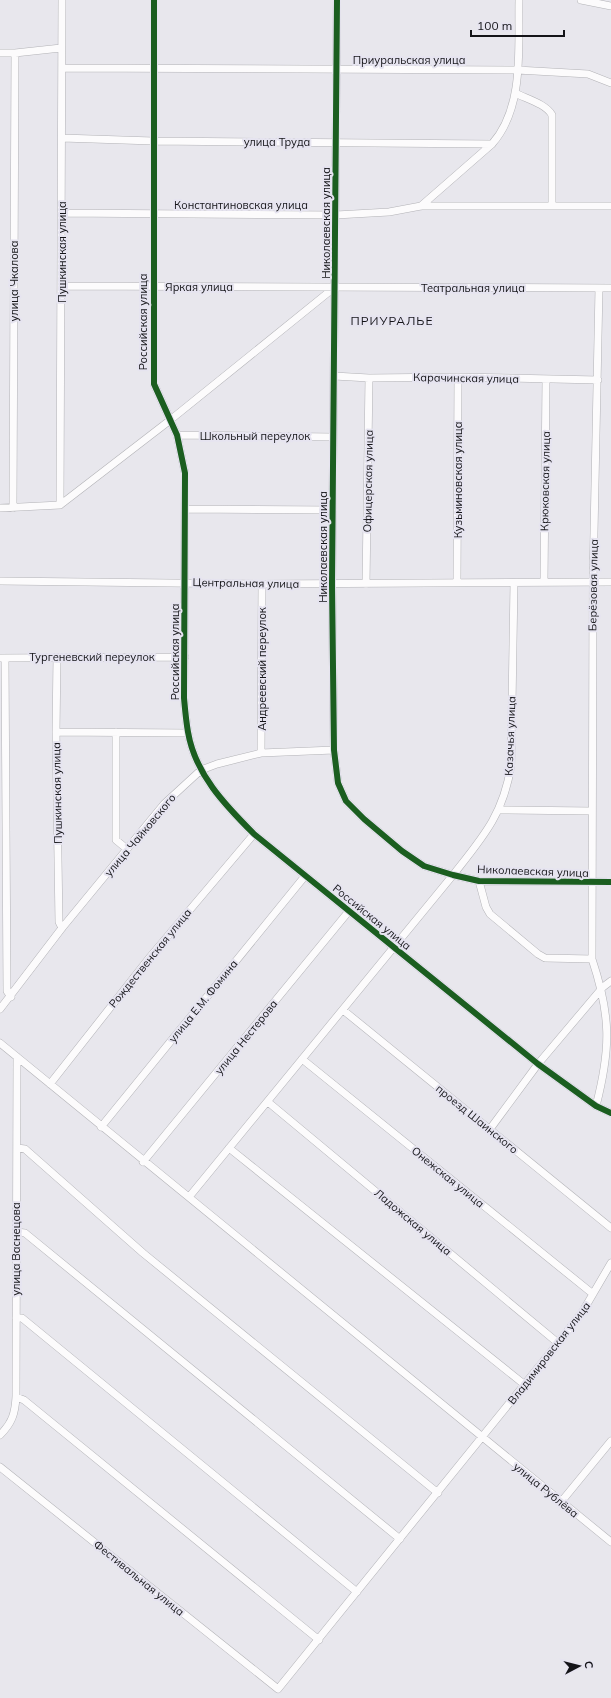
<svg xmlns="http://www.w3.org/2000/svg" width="611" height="1698" font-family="Mulish,sans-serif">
<rect width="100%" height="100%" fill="#e8e7ed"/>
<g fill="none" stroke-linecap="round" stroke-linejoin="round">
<defs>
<path id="street" d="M154 0V384L177 435 185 473 184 698C185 709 186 721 188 732 195 774 225 805 254 834L538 1064 596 1106 611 1113
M337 0 332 584 334 750 338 783 346 801 364 819 402 851 424 866 453 875 479 881 611 882
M581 0 611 6
M0 53H15L61 48
M62 68 517 70 588 74 611 83
M515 93C527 99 546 104 552 115V205
M62 138 153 141 492 144
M421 206 492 144C525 107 518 46 519 0
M61 213 336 215 389 212 421 206H611
M62 286 611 288
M334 376 369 378 458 377 598 380
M177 435 333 437
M60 505 62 0
M0 508 60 505 169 421 335 287
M13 508 15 53
M185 509 333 510
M0 581 262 584 611 582
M544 582 546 380
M457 583 458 377
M366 584 369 378
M57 657 56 732 59 922 62 928
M0 658 185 657
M5 658 7 991 11 997
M56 732 188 733
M116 732V840L127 849
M261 753 262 584
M499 810 592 811
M479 881 486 907 490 914 538 954 545 958 592 959
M0 1009 62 928 164 804 201 770 217 764 261 753 334 750
M343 1010 611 1228
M0 1043 611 1542
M302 1059 593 1294
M50 1084 150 957 254 834
M268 1102 558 1343
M596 1106C611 1048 611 1016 592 959L593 582 599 288
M101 1127 305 876
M490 1129 538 1064 603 987 611 981
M17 1148 25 1149 143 1253 438 1493
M229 1148 525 1385
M143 1162 349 911
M189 1197 453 875C483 837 503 815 511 766L514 583
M17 1232 25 1233 400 1539
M16 1318H22L357 1592
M16 1397 24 1400 319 1640
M0 1435C12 1423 15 1414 16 1397L17 1057
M0 1467 278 1689 558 1343 583 1311 611 1263
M561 1502 611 1441"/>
</defs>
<!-- street casing -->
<use href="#street" stroke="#b2b2b6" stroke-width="8"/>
<!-- street -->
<use href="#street" stroke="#fcfbfc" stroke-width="7"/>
<defs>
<path id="cycleway" d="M154 0V384L177 435 185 473 184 698C185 709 186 721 188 732 195 774 225 805 254 834L538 1064 596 1106 611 1113
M337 0 332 584 334 750 338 783 346 801 364 819 402 851 424 866 453 875 479 881 611 882"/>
</defs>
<!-- cycleway casing -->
<use href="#cycleway" stroke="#e6e4f0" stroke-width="8"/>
<!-- cycleway -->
<use href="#cycleway" stroke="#1b5e20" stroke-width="6"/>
</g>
<g text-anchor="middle" stroke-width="4" stroke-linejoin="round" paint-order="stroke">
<!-- street labels -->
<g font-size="11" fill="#141418" stroke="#e6e4f0">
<text x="409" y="64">Приуральская улица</text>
<text x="277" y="146">улица Труда</text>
<text x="241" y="209">Константиновская улица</text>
<text transform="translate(326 223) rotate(-90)" y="4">Николаевская улица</text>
<text transform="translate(62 252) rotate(-90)" y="4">Пушкинская улица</text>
<text transform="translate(14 281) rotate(-90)" y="4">улица Чкалова</text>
<text x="199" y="291">Яркая улица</text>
<text x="473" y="292">Театральная улица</text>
<text transform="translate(143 322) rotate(-90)" y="4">Российская улица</text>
<text transform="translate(466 378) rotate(1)" y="4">Карачинская улица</text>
<text x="255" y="440">Школьный переулок</text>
<text transform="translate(458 480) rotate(-90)" y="4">Кузьминовская улица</text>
<text transform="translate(368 481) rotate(-89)" y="4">Офицерская улица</text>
<text transform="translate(545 481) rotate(-89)" y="4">Крюковская улица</text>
<text transform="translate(323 547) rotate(-90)" y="4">Николаевская улица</text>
<text transform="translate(246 583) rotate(1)" y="4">Центральная улица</text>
<text transform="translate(593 585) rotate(-89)" y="4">Берёзовая улица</text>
<text transform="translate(175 652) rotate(-90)" y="4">Российская улица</text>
<text x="92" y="661">Тургеневский переулок</text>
<text transform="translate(262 669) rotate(-90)" y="4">Андреевский переулок</text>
<text transform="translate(510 736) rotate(-88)" y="4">Казачья улица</text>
<text transform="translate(57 793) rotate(-91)" y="4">Пушкинская улица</text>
<text transform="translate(140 835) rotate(-50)" y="4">улица Чайковского</text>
<text transform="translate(533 871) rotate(2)" y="4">Николаевская улица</text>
<text transform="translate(372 917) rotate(39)" y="4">Российская улица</text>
<text transform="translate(150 958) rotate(-51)" y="4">Рождественская улица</text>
<text transform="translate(203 1001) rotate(-51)" y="4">улица Е.М. Фомина</text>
<text transform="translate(246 1037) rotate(-51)" y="4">улица Нестерова</text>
<text transform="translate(477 1119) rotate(39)" y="4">проезд Шаинского</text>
<text transform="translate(448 1177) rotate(39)" y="4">Онежская улица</text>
<text transform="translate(413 1222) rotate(40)" y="4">Ладожская улица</text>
<text transform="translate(16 1249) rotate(-90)" y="4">улица Васнецова</text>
<text transform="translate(549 1353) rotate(-52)" y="4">Владимировская улица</text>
<text transform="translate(546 1490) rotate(39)" y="4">улица Рублёва</text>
<text transform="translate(139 1578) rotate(39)" y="4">Фестивальная улица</text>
</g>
<!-- neighbourhood labels -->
<g font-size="12" letter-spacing="1" fill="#141418" stroke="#e6e4f0">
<text x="392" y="325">ПРИУРАЛЬЕ</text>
</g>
</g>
<!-- north arrow -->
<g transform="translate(579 1666) rotate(83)" stroke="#e6e4f0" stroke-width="3" paint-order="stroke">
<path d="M0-3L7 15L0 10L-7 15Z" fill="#141418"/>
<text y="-6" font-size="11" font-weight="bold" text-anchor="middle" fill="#141418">С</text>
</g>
<!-- scale -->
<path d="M471 30v6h93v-6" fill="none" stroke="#141418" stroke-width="2"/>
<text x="477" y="30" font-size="12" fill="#141418" stroke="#e6e4f0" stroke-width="3" paint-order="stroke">100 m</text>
</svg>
